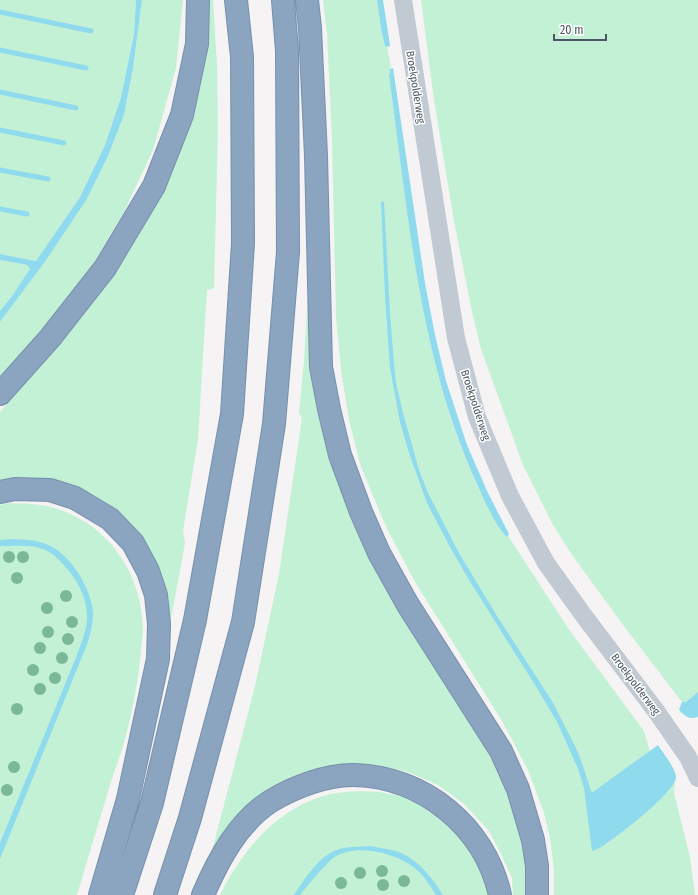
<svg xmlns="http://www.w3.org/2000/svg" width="698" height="895" font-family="'Fira Sans Condensed',sans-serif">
<rect width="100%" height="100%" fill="#f5f3f3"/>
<!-- green -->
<path fill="#c3f1d5" d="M0 0H136L134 34 121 97 105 145 80 197 36 261 0 254Z
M142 0H183L176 68 153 150 124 212 93 264 43 328 0 377V322L47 259 87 199 108 156 124 115 133 68Z
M208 0H213L217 65 218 128 214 288 207 290 198 439 183 531 185 543 168 635 163 594 100 501 0 483V412L86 312 132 246 154 207 173 166Z
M323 0H377L381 29 385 46H387L391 68 389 72V76C398 139 406 202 416 264 430 347 447 430 487 504 491 512 500 533 508 536L570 631 644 731 650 752 586 797 605 845C631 825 654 806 675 782L674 793 690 857 695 895H554V870L550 838 544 813 528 770 502 721 415 582 387 529 361 467 349 420 341 370 336 317 332 140 327 34Z
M421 0H698V692L686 702H682L623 625 570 552 552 523 523 465 481 349 472 312 454 221 434 100Z
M0 260 27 265 31 269 12 296 0 311Z
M309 276 326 431 496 765C514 806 529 849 527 895H513L512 878 500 852 489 831 464 804 438 785 408 772 375 765 337 766 260 796 235 818 217 843 211 855 255 686 279 574 302 418 299 413 304 361Z
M8 503C23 504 39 503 54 508 107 523 142 573 143 628 143 636 141 644 141 652 138 681 133 710 125 739 121 754 115 769 110 785 99 821 88 858 77 895H0V505Z
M359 791 379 792 401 796 436 813 449 825 467 845 481 869 490 895H220C243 849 279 806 331 794 340 792 350 792 359 791Z"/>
<!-- water -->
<path fill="#90daee" d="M136 0H142L133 68 124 115 108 156 87 199 47 259 0 322V311L12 296 30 269 27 265 0 260V254L36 261 80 197 105 145 121 97 134 34Z
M377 0H383L390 45 389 47 385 46 381 29Z
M393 68 425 283 435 335 446 381 467 445 488 493 509 534 507 537C495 526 483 497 476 482 419 357 408 211 389 76L390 69Z
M381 201 384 202 390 313 394 364 396 383 403 413 419 470 428 493 459 553 497 616 552 701 576 748 583 766 591 791 593 792 658 745C663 753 675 767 676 777 677 791 618 836 606 844 602 847 597 849 592 851L584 788 578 769 567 744 558 724 540 693 469 580 451 549 427 503 409 453 400 422 390 368 385 296Z
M10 539C22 540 35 539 46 544 68 552 88 583 92 606 95 618 91 630 88 642L0 859V843L77 655C81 644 86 632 87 620 88 597 76 577 60 561 56 557 51 552 45 550 33 544 14 546 0 546V540Z
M698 692V717C689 720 685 716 679 710L682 702H686Z
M371 846C379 848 388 849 396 851 417 858 432 877 443 895H436C430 886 425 877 417 870 398 853 355 842 333 858 329 861 326 866 322 869 314 878 307 886 300 895H294C303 881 318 858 334 851 345 846 359 847 371 846Z"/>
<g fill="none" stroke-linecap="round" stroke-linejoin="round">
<!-- stream -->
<path stroke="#90daee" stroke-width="5" d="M0 12 91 31
M0 50 86 68
M0 92 76 108
M0 130 64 143
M0 170 48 179
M0 209 27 214"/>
<defs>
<path id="motorway" d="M307 0 310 28 316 156 321 367 329 409 340 455 361 512 379 553 408 605 501 751 518 789 533 840 537 866V895
M0 394 50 338 105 268 154 186 182 115 197 44 198 0
M0 492 15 489 50 490 75 498 110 519 133 543 148 571 156 595 159 624 158 659 128 799 100 895
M122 895 152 803 195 620 232 414 243 243 242 57 236 0
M165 895 190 818 243 622 274 424 288 252 287 51 283 0
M203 895C218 860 238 822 271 801 294 787 328 774 355 775 424 777 485 827 500 895"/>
</defs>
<!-- motorway casing -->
<use href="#motorway" stroke="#7690ad" stroke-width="24"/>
<!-- minor -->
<path stroke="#c1cad2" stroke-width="18" d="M403 0 456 338 477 417 510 496 546 563 584 616 656 711 688 757 698 778"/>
<!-- motorway -->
<use href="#motorway" stroke="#8ba5c1" stroke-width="22"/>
</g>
<!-- trees -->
<g fill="#7bb799">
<circle cx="9" cy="557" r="6"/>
<circle cx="23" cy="557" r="6"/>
<circle cx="17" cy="578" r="6"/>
<circle cx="66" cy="596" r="6"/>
<circle cx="47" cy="608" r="6"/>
<circle cx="72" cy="622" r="6"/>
<circle cx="48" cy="632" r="6"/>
<circle cx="68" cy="639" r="6"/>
<circle cx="40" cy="648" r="6"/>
<circle cx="62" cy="658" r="6"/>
<circle cx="33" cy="670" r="6"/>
<circle cx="55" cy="678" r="6"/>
<circle cx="40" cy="689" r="6"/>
<circle cx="17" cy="709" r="6"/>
<circle cx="14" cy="767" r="6"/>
<circle cx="7" cy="790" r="6"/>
<circle cx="382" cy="871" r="6"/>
<circle cx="360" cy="873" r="6"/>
<circle cx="404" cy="881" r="6"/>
<circle cx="341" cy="883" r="6"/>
<circle cx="383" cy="885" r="6"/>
</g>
<g text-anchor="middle" stroke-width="3" stroke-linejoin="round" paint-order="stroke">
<!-- street labels -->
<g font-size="11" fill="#4a5661" stroke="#fff">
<text transform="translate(416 87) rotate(81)" y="4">Broekpolderweg</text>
<text transform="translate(476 405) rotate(72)" y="4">Broekpolderweg</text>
<text transform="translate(636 684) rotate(53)" y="4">Broekpolderweg</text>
</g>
</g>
<!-- scale -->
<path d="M554 34v6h52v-6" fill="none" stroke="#4a5661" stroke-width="2"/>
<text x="560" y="34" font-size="12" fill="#4a5661" stroke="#ffffff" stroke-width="3" paint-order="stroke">20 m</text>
</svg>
